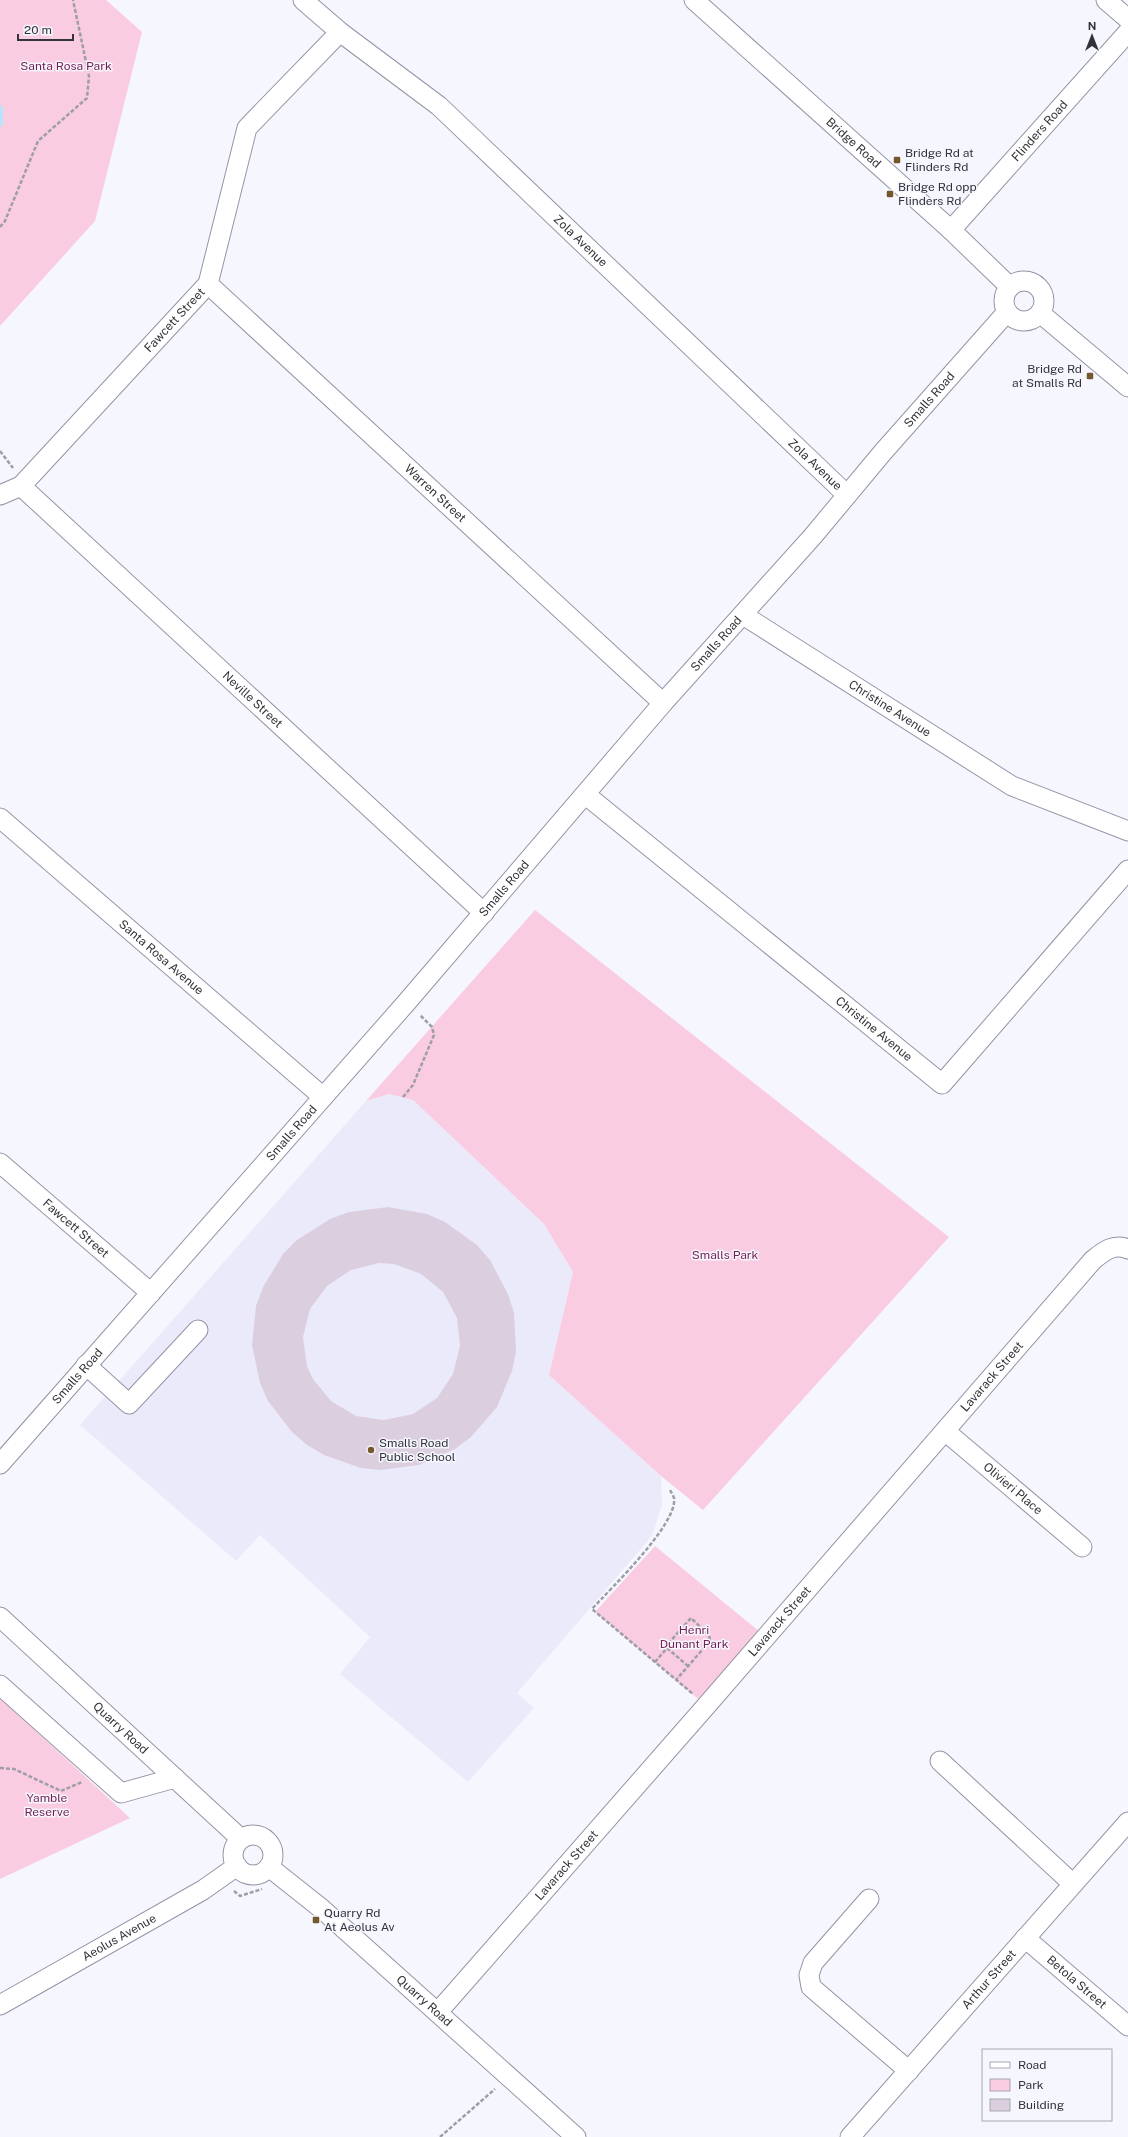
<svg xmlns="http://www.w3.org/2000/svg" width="1128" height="2137" font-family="'Public Sans',sans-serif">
<rect width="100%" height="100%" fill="#f6f6fe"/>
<!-- built -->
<path fill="#ebeafb" d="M389 1094 413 1100 544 1224 573 1272 549 1375 661 1476 662 1505 652 1536 517 1693 534 1708 468 1782 340 1674 370 1637 260 1535 236 1561 80 1425 366 1101Z"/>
<!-- green -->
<path fill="#facce1" d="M0 0H106L142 32 95 221 0 326Z
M535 910 949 1237 703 1510 661 1476 549 1375 573 1272 544 1224 413 1100 389 1094 366 1101Z
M655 1546 760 1632 698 1699 595 1612Z
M0 1698 130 1818 0 1879Z"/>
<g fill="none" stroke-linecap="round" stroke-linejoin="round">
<!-- stream -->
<path stroke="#b3e4fb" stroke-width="5.5" d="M0 108V124"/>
</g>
<!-- building -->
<path fill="#dbcfdf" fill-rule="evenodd" d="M388 1207 427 1214 445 1222 477 1245 490 1260 508 1294 514 1313 516 1352 512 1371 497 1407 471 1437 455 1449 419 1465 380 1470 361 1468 324 1455 307 1445 292 1432 268 1401 260 1383 252 1345 256 1306 263 1287 283 1254 297 1240 330 1219 349 1212ZM379 1263 394 1264 421 1274 443 1292 457 1318 460 1346 453 1374 437 1398 413 1414 384 1420 356 1416 331 1401 313 1379 307 1366 303 1337 310 1309 327 1286 351 1270Z"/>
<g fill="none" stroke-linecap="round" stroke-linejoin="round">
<defs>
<g id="minor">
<path id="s1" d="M303 0 340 32 439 106 847 495"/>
<path id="s2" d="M694 0 951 230 1010 287"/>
<path d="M1106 0 1128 19"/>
<path id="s3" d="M951 230 1128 32"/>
<circle cx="1024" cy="301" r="20"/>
<path id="s4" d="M208 284 663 703"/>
<path d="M1040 313 1128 387"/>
<path id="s5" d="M21 486 484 913"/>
<path id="s6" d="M0 495 21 486 208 284 247 128 340 32"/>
<path id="s7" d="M743 615 1012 786 1128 831"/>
<path id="s8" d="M586 795 942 1084 1128 870"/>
<path id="s9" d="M0 818 323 1097"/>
<path id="s10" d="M0 1163 151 1293"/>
<path d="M86 1365 129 1404 198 1330"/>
<path id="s11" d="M945 1431 1082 1547"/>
<path id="s12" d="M0 1464 406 1003 663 703 813 536 883 452 1007 312"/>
<path id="s13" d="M0 1617 241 1839"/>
<path d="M0 1685 121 1793 175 1778"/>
<path d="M940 1761 1073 1884"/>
<circle cx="253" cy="1855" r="20"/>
<path id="s14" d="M269 1867 322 1909 576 2137"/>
<path d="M869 1899 813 1963 809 1975 811 1987 909 2071"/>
<path id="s15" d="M1025 1938 1128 2026"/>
<path id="s16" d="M0 2005 203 1890 237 1866"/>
<path id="s17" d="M438 2012 707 1705 1093 1260C1104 1251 1114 1243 1128 1249"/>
<path id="s18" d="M850 2137 1128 1822"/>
</g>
</defs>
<!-- minor casing -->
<use href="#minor" stroke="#9594a6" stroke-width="21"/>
<!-- path -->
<path stroke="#9e9ea6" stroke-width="2.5" stroke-dasharray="4 2" stroke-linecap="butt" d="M0 227 5 221 38 141 87 98 89 76 73 0
M0 451 13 468
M403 1097 413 1085 434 1035 432 1027 420 1015
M670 1490C671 1492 673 1495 674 1498 678 1524 610 1589 592 1609L693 1694
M667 1648 688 1666
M655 1662 667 1648 666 1646 691 1618 709 1635 710 1641 676 1680
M0 1768 14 1769 61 1791 82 1782
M234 1891 240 1896 262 1889
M440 2137 495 2089"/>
<!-- minor -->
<use href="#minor" stroke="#fff" stroke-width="19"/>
</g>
<!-- markers -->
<g fill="#73582b" stroke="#f6f6fe" stroke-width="1.5">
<rect x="893" y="156" width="8" height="8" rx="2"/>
<rect x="886" y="190" width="8" height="8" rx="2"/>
<rect x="1086" y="372" width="8" height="8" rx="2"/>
<circle cx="371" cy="1450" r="4"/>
<rect x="312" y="1916" width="8" height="8" rx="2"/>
</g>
<g text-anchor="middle" stroke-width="3" stroke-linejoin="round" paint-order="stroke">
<!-- park labels -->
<g font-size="12" fill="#741f51" stroke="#f6f6fe">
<text x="66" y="70">Santa Rosa Park</text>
<text x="725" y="1259">Smalls Park</text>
<text x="694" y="1634">Henri<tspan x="694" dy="14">Dunant Park</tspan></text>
<text x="47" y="1802">Yamble<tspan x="47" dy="14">Reserve</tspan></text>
</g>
<!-- street labels -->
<g font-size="12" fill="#323239" stroke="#f6f6fe">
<text dy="4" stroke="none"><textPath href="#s3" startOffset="133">Flinders Road</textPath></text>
<text dy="4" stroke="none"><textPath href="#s2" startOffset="214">Bridge Road</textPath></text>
<text dy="4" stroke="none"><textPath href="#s1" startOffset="368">Zola Avenue</textPath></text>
<text dy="4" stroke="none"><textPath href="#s6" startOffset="249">Fawcett Street</textPath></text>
<text dy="4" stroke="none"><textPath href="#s12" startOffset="1413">Smalls Road</textPath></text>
<text dy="4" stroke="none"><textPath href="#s1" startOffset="692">Zola Avenue</textPath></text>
<text dy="4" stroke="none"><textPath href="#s4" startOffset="309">Warren Street</textPath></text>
<text dy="4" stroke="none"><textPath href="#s12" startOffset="1089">Smalls Road</textPath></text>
<text dy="4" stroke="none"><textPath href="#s5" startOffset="315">Neville Street</textPath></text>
<text dy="4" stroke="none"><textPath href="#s7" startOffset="174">Christine Avenue</textPath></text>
<text dy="4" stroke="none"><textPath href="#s12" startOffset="765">Smalls Road</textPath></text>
<text dy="4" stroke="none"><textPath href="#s9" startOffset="213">Santa Rosa Avenue</textPath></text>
<text dy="4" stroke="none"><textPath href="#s8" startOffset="371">Christine Avenue</textPath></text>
<text dy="4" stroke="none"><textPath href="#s12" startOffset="441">Smalls Road</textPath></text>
<text dy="4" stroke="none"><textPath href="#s10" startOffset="100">Fawcett Street</textPath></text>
<text dy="4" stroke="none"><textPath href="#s12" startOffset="117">Smalls Road</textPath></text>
<text dy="4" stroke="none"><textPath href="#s17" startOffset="843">Lavarack Street</textPath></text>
<text dy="4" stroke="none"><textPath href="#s11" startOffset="89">Olivieri Place</textPath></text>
<text dy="4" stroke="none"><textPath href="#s17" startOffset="519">Lavarack Street</textPath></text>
<text dy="4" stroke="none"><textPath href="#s13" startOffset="164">Quarry Road</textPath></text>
<text dy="4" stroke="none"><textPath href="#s17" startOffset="195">Lavarack Street</textPath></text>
<text dy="4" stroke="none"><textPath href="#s16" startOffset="137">Aeolus Avenue</textPath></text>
<text dy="4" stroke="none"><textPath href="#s18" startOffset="210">Arthur Street</textPath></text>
<text dy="4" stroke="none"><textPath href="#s15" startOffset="68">Betola Street</textPath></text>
<text dy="4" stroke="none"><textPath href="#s14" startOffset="205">Quarry Road</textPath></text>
</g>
<!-- poi labels -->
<g font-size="12" fill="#323239" stroke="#f6f6fe" text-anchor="start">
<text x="905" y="157">Bridge Rd at<tspan x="905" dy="14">Flinders Rd</tspan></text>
<text x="898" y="191">Bridge Rd opp<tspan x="898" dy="14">Flinders Rd</tspan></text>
<text x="1082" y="373" text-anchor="end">Bridge Rd<tspan x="1082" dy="14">at Smalls Rd</tspan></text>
<text x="379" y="1447">Smalls Road<tspan x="379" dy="14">Public School</tspan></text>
<text x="324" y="1917">Quarry Rd<tspan x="324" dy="14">At Aeolus Av</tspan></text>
</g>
</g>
<!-- legend -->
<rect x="982" y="2049" width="130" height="72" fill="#f6f6fe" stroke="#a8a8af"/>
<rect x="990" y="2062" width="20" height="6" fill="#ffffff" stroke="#a8a8af"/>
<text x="1018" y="2069" font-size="12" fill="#323239">Road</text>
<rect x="990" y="2079" width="20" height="12" fill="#facce1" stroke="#a8a8af"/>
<text x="1018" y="2089" font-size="12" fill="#323239">Park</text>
<rect x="990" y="2099" width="20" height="12" fill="#dbcfdf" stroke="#a8a8af"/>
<text x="1018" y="2109" font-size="12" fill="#323239">Building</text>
<!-- north arrow -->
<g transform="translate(1092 36)" stroke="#f6f6fe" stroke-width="3" paint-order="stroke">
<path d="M0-3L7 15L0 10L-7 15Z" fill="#323239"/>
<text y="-6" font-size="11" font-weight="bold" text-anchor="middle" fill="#323239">N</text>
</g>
<!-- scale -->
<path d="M18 34v6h55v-6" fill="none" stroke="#323239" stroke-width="2"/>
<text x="24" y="34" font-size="12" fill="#323239" stroke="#f6f6fe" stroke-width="3" paint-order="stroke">20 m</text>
</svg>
